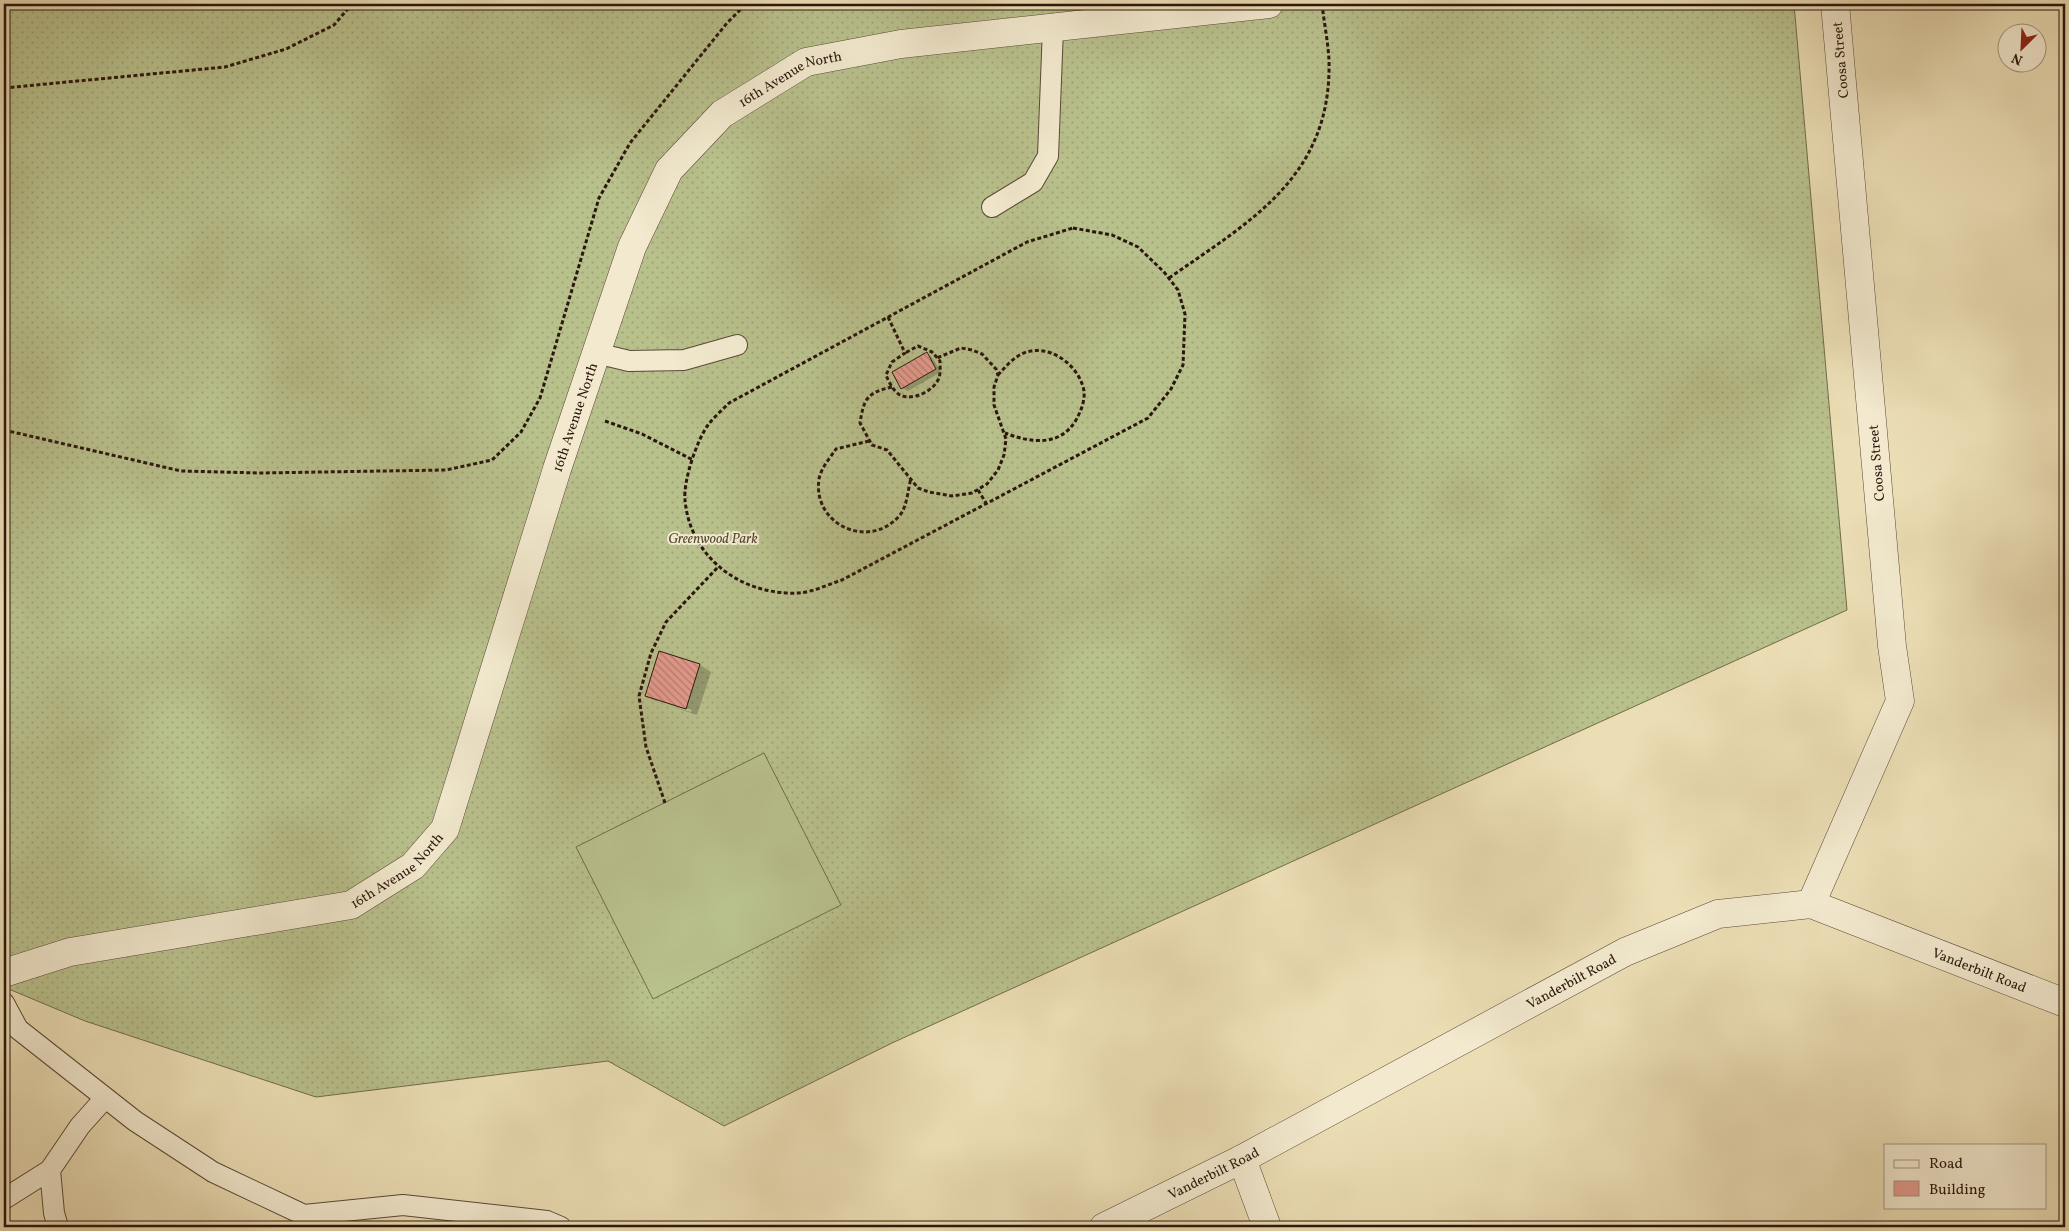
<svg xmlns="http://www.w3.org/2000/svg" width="2069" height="1231" font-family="Vollkorn,serif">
<defs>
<pattern id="grass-dots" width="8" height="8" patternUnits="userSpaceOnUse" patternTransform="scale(1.25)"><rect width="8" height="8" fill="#b8c08c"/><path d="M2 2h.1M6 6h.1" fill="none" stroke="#9ea478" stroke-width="1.8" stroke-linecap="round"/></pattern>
<pattern id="building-back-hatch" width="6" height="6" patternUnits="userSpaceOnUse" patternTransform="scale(1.25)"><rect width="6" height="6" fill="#e49a8d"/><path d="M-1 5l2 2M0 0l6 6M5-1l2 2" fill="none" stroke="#b97d72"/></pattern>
</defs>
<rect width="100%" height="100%" fill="#ebddb4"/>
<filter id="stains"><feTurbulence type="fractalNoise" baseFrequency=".004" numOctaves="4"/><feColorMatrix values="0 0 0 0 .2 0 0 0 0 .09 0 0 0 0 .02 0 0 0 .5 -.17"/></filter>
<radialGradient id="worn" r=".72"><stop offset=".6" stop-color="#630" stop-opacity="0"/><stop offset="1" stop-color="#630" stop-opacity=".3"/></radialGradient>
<!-- grass -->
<path fill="url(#grass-dots)" stroke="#726b4c" d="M4 4H1794L1847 610 892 1043 724 1126 608 1061 316 1097 85 1021 4 987Z"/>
<!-- garden -->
<path fill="#b8c08c" stroke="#726b4c" d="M764 753 841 905 653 999 576 847Z"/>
<!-- shadow -->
<path fill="#0003" fill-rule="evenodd" d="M927 354 932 357 941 372 908 391 902 388Z
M660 653 700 665 711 672 697 715 658 702 646 696ZM657 699 692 710 691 712 657 702Z"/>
<!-- building -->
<path fill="url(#building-back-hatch)" stroke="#2b160d" d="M927 352 936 369 901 389 892 372Z
M659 651 700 664 686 709 645 696Z"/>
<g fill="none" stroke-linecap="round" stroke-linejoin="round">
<defs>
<path id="service" d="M992 207 1033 182 1048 156 1053 28
M596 353 629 361 684 360 737 345
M4 1003 18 1029 135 1121 213 1172 304 1215 403 1205 547 1221 561 1227
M4 1199 50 1170
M58 1227 54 1213 50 1170 80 1126 105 1098"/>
<g id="minor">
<path d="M1811 904 1900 701 1892 646 1835 4"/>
<path id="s1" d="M4 973 70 952 351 905 413 866 445 829 557 469 632 247 669 170 722 114 806 62 901 44 1269 4"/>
<path d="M1242 1159 1267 1227"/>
</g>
<g id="tertiary">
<path id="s2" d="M1104 1227 1242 1159 1625 952 1718 914 1811 904 2065 1003"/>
</g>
</defs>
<!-- service casing -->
<use href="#service" stroke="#5b4837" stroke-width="22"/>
<!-- minor casing -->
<use href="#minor" stroke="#5b4837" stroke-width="29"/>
<!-- tertiary casing -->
<use href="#tertiary" stroke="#5b4837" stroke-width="29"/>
<!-- path -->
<path stroke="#2b160d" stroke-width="3" stroke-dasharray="4 2.5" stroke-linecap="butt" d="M4 88 225 67 286 49 334 25 352 4
M1073 228 1112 235 1138 247 1164 272 1178 290 1185 314 1183 365 1171 389 1148 418 842 580C829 584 813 592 799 593 742 596 690 558 685 500 683 481 697 440 708 425 714 417 722 410 729 403L1027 242Z
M1169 278C1252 220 1332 176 1329 60 1328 42 1324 22 1322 4
M888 317 905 353 892 362 886 375C889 382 893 391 900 395 912 401 932 392 938 380 941 375 940 367 940 361L932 352 918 346 905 353
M998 375C1007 365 1017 353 1031 351 1055 347 1080 368 1084 391 1085 401 1081 411 1076 420 1060 447 1031 443 1005 433
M892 387C866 393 864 399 860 423L872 445 887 450 918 488 929 492 952 496 972 493 987 484 998 470 1004 455 1006 439 994 405V387L998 375 996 369 982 354 972 350 961 348 937 358
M605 421 642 434 693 460
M4 430 181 471 260 473 446 470 492 460 521 432 540 398 599 198 630 143 727 23 746 4
M869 441 836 449C830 458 821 468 819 479 812 525 870 551 900 515 907 507 908 489 911 478
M978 490 986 503
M665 803 646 747 639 696 651 653 666 622 718 567"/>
<!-- service -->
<use href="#service" stroke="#f2e9ce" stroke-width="20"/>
<!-- minor -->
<use href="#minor" stroke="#f2e9ce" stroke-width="28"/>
<!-- tertiary -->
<use href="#tertiary" stroke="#f2e9ce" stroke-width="28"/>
</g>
<g text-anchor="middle" stroke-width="4" stroke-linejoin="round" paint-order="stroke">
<!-- street labels -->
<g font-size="14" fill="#2b160d" stroke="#f2e9ce">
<text transform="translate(1840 60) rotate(-95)" y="5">Coosa Street</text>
<text dy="5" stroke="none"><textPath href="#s1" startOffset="1328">16th Avenue North</textPath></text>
<text dy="5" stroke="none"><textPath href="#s1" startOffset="908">16th Avenue North</textPath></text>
<text transform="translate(1876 463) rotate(-95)" y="5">Coosa Street</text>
<text dy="5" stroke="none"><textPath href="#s1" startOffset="412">16th Avenue North</textPath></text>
<text dy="5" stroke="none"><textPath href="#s2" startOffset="964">Vanderbilt Road</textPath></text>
<text dy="5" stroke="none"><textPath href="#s2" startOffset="528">Vanderbilt Road</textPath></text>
<text dy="5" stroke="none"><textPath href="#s2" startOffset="122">Vanderbilt Road</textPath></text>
</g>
<!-- park labels -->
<g font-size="14" font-style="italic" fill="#554933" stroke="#f2e9ce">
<text x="713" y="543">Greenwood Park</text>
</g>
</g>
<!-- margin -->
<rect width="2069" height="1231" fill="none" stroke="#ebddb4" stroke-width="20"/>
<rect x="5" y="5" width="2059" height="1221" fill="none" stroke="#2b160d" stroke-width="2.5"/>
<rect x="10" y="10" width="2049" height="1211" fill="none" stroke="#2b160d"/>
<!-- legend -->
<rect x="1884" y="1144" width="162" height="65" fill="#f2e9ce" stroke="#a29581"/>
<rect x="1894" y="1160" width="25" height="8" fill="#f2e9ce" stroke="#a29581"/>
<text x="1929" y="1168" font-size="15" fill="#2b160d">Road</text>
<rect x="1894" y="1181" width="25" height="15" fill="#e49a8d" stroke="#a29581"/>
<text x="1929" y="1194" font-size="15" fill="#2b160d">Building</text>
<!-- north arrow -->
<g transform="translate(2022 48) rotate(204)"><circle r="24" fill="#f2e9ce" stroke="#a29581"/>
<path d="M0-4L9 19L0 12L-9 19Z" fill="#8f2418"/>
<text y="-8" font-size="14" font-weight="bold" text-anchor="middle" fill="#2b160d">N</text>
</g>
<rect width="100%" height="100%" filter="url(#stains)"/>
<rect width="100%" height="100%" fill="url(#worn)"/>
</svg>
